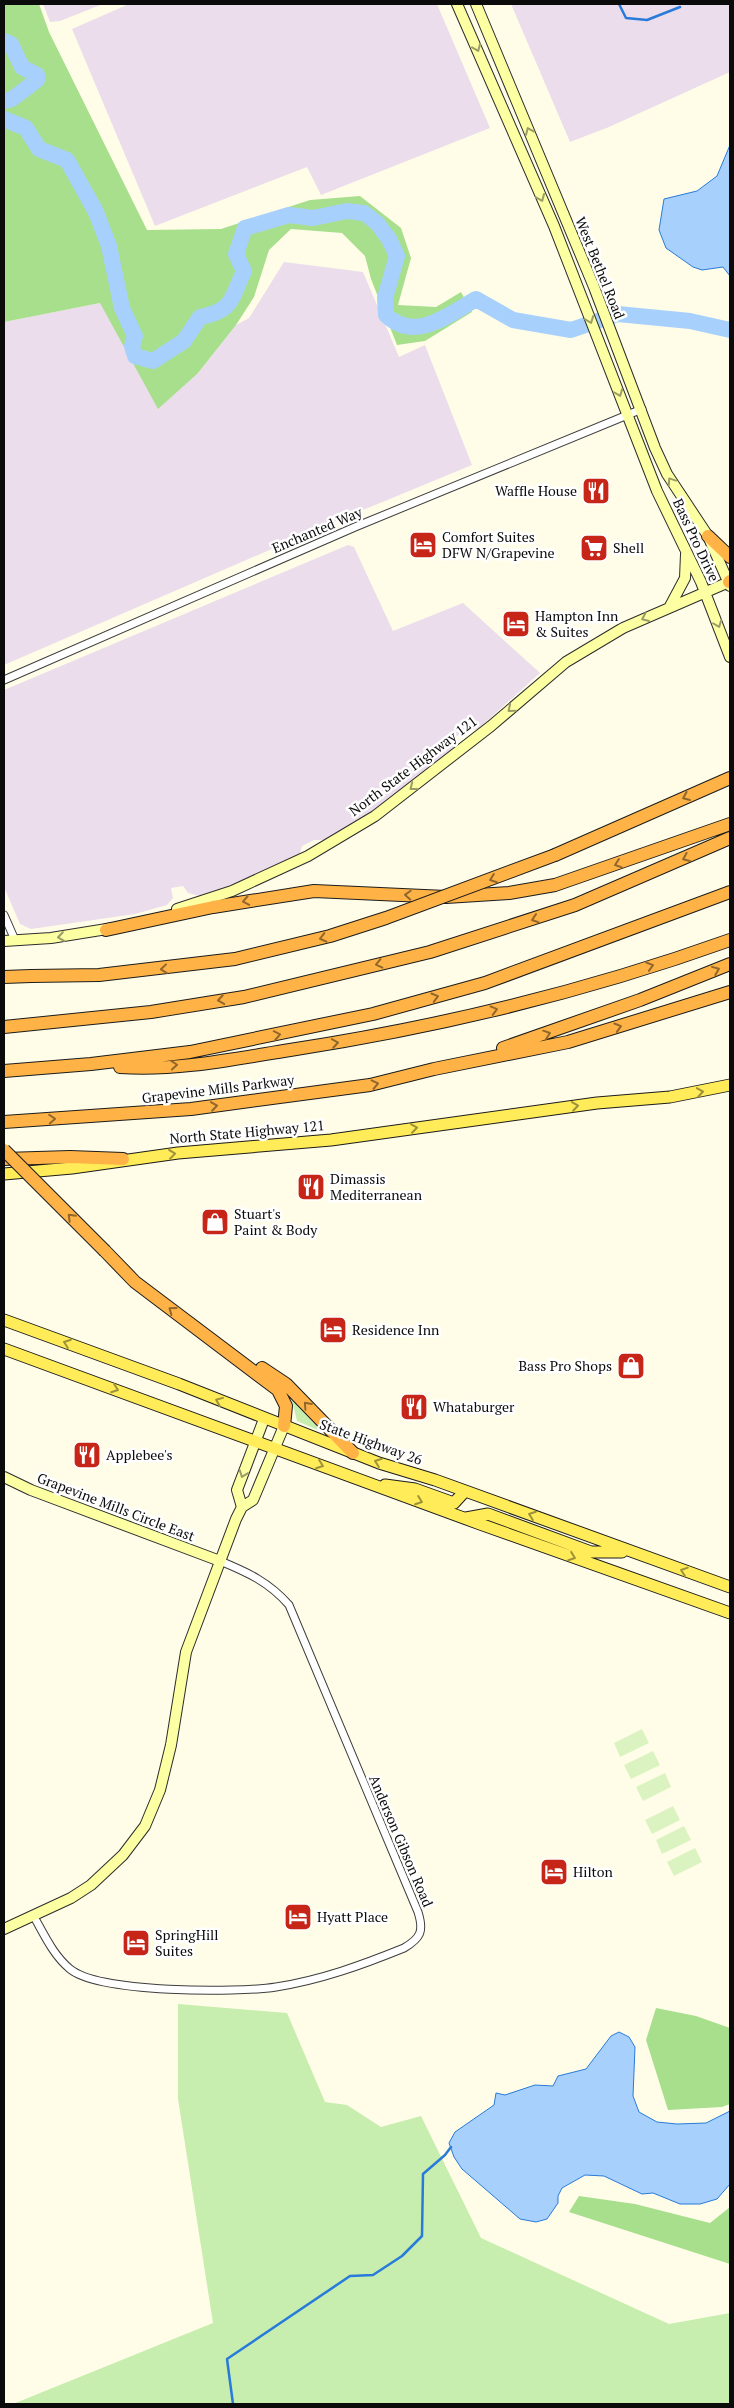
<svg xmlns="http://www.w3.org/2000/svg" width="734" height="2408" font-family="'PT Serif',serif">
<rect width="100%" height="100%" fill="#fffde8"/>
<!-- industrial -->
<path fill="#ebddeb" d="M43 4H103L60 21 50 22Z
M129 4H437L490 128 321 195 307 167 155 226 72 29Z
M511 4H730V72L609 127 570 142Z
M284 262 363 272 399 357 425 345 472 465 334 522 4 665V322L100 303 198 373 236 325 249 318Z
M348 545 354 547 393 631 463 603 540 673 478 729 469 731 465 730 455 738V747L451 753 378 810 326 840H314L302 846 300 853 296 857 250 878 200 896 188 893 183 886 171 888 173 898 167 905 135 914 31 929 20 924 4 887V690Z"/>
<!-- green -->
<path fill="#c7edaf" d="M291 1396 323 1430 320 1431 297 1421Z
M178 2004 287 2013 325 2102 347 2105 381 2127 421 2116 481 2238 669 2324 730 2313V2404H13L213 2323 178 2099Z"/>
<!-- forest -->
<path fill="#a7df8c" d="M4 4H39L49 32 147 230 221 229 310 200 360 196 401 228 411 258 398 305 436 307 461 292 472 312 425 341 397 345 371 279 365 256 342 233 291 229 269 250 254 297 236 325 198 373 158 409 100 303 4 322Z
M656 2008 696 2016 730 2028V2104L722 2107 668 2110 646 2040Z
M579 2196 635 2204 710 2223 730 2207V2264L569 2212Z"/>
<!-- pitch -->
<path fill="#dbf3c1" d="M642 1729 649 1743 620 1757 614 1743Z
M653 1751 660 1765 631 1779 624 1765Z
M665 1773 671 1787 643 1801 636 1787Z
M673 1806 680 1820 652 1834 645 1820Z
M684 1826 691 1840 662 1854 656 1840Z
M695 1848 702 1862 674 1876 667 1862Z"/>
<!-- water -->
<path fill="#a7d1fc" stroke="#287bda" d="M730 145V276L723 267 702 270 693 267 666 248 659 230 664 199 697 191 717 176Z
M619 2032 629 2037 635 2047 633 2096 639 2112 657 2122 677 2124 706 2123 730 2111V2184L717 2199 700 2204H680L653 2193 642 2194 604 2176 585 2175 562 2188 558 2196V2203L547 2219 536 2222 520 2219 462 2169 454 2157 449 2143 455 2132 494 2105 496 2093 505 2095 535 2085 553 2086 558 2076 586 2069 611 2036Z"/>
<g fill="none" stroke-linecap="round" stroke-linejoin="round">
<!-- stream -->
<path stroke="#287bda" stroke-width="2.5" d="M619 4 626 18 647 20 680 7
M233 2404 227 2359 350 2276 373 2275 402 2256 422 2236 423 2174 445 2155 451 2147"/>
<!-- river -->
<path stroke="#a7d1fc" stroke-width="16" d="M4 41 11 44 22 67 37 75V80L12 99 4 101
M4 119 26 128 39 149 67 160 96 212 109 246 122 308 135 336 132 346 135 356 153 361 184 341 200 317C233 311 231 299 244 271L236 254 245 228 289 215 313 218 347 211 364 213 377 223 389 239 397 256 385 298 386 315C415 343 448 315 476 299L513 320 571 330 618 314 690 321 730 330"/>
<defs>
<path id="street" d="M4 680 355 527 642 409
M4 915 15 940
M33 1915C44 1934 53 1955 70 1969 99 1993 237 1993 276 1987 321 1980 362 1965 404 1948 421 1938 424 1931 418 1912L289 1605C269 1582 247 1572 220 1561"/>
<path id="secondary" d="M457 4 554 226 657 491 701 582 730 657
M476 4 594 287 655 448 667 474 708 536 730 586
M669 608 685 578 686 554
M177 909 232 891 308 856 375 816 491 726 566 662 623 628 729 582
M4 941 51 938 113 928
M4 1477 31 1490 220 1561
M242 1507 237 1490 264 1419
M4 1929 71 1898 91 1885 123 1855 145 1826 160 1790 171 1745 186 1652 236 1519 242 1507 253 1500 284 1426"/>
<path id="primary" d="M4 1174 72 1168 178 1153 331 1140 597 1103 670 1097 730 1085
M4 1320 179 1384 379 1463 435 1480 730 1587
M4 1349 480 1524 730 1613
M385 1485 415 1489 454 1503 465 1491
M466 1518 488 1514 591 1552H622"/>
<path id="highway" d="M708 536 730 557
M729 582 730 581
M555 855 730 778
M106 930 213 907 314 891 446 897 509 893 555 885 730 824
M4 977 31 976
M4 1027 151 1012 244 997 430 952 575 905 730 838
M503 1048 640 1000 730 964
M120 1067C177 1071 234 1059 290 1050 439 1027 588 991 730 940
M4 1071 91 1064 190 1052 373 1014 485 983 730 892
M4 1122 191 1109 370 1085 434 1069 568 1042 730 992
M4 1159 70 1157 123 1159
M105 1251 135 1282 278 1390 286 1406 284 1426
M262 1368 286 1384 353 1453"/>
</defs>
<!-- street casing -->
<use href="#street" stroke="#3e3e3e" stroke-width="9"/>
<!-- secondary casing -->
<use href="#secondary" stroke="#2d2d2d" stroke-width="12"/>
<!-- primary casing -->
<use href="#primary" stroke="#1c1c1c" stroke-width="13"/>
<!-- highway casing -->
<use href="#highway" stroke="#1c1c1c" stroke-width="14"/>
<!-- street -->
<use href="#street" stroke="#fff" stroke-width="7"/>
<!-- secondary -->
<use href="#secondary" stroke="#fdffa3" stroke-width="10"/>
<!-- primary -->
<use href="#primary" stroke="#ffec58" stroke-width="11"/>
<!-- highway -->
<use href="#highway" stroke="#ffb346" stroke-width="12"/>
<defs>
<path id="highway-bridge" d="M31 976 99 975 235 959 330 936 386 918 555 855
M4 1150 105 1251"/>
</defs>
<!-- highway-bridge casing -->
<use href="#highway-bridge" stroke="#1c1c1c" stroke-width="14" stroke-linecap="butt"/>
<!-- highway-bridge -->
<use href="#highway-bridge" stroke="#ffb346" stroke-width="12"/>
</g>
<!-- one-way arrows -->
<defs><path id="oneway-chevron" d="M-2-3.5L2.5 0L-2 3.5" fill="none" stroke-width="1.6" stroke-linecap="round" stroke-linejoin="round" transform="scale(1.25)"/></defs>
<g stroke="#9c9d66">
<use href="#oneway-chevron" transform="translate(477 48) rotate(67)"/>
<use href="#oneway-chevron" transform="translate(529 131) rotate(-113)"/>
<use href="#oneway-chevron" transform="translate(541 198) rotate(67)"/>
<use href="#oneway-chevron" transform="translate(590 320) rotate(69)"/>
<use href="#oneway-chevron" transform="translate(619 393) rotate(69)"/>
<use href="#oneway-chevron" transform="translate(671 481) rotate(-124)"/>
<use href="#oneway-chevron" transform="translate(645 618) rotate(156)"/>
<use href="#oneway-chevron" transform="translate(718 624) rotate(69)"/>
<use href="#oneway-chevron" transform="translate(511 709) rotate(140)"/>
<use href="#oneway-chevron" transform="translate(413 787) rotate(142)"/>
<use href="#oneway-chevron" transform="translate(61 937) rotate(172)"/>
<use href="#oneway-chevron" transform="translate(243 1474) rotate(110)"/>
</g>
<g stroke="#91672b">
<use href="#oneway-chevron" transform="translate(686 797) rotate(157)"/>
<use href="#oneway-chevron" transform="translate(686 858) rotate(157)"/>
<use href="#oneway-chevron" transform="translate(618 864) rotate(161)"/>
<use href="#oneway-chevron" transform="translate(493 879) rotate(160)"/>
<use href="#oneway-chevron" transform="translate(408 895) rotate(-177)"/>
<use href="#oneway-chevron" transform="translate(246 901) rotate(169)"/>
<use href="#oneway-chevron" transform="translate(535 919) rotate(162)"/>
<use href="#oneway-chevron" transform="translate(323 938) rotate(166)"/>
<use href="#oneway-chevron" transform="translate(379 964) rotate(167)"/>
<use href="#oneway-chevron" transform="translate(650 966) rotate(-17)"/>
<use href="#oneway-chevron" transform="translate(164 969) rotate(174)"/>
<use href="#oneway-chevron" transform="translate(716 970) rotate(-22)"/>
<use href="#oneway-chevron" transform="translate(435 997) rotate(-16)"/>
<use href="#oneway-chevron" transform="translate(221 1000) rotate(171)"/>
<use href="#oneway-chevron" transform="translate(494 1010) rotate(-15)"/>
<use href="#oneway-chevron" transform="translate(618 1027) rotate(-17)"/>
<use href="#oneway-chevron" transform="translate(547 1034) rotate(-19)"/>
<use href="#oneway-chevron" transform="translate(277 1035) rotate(-11)"/>
<use href="#oneway-chevron" transform="translate(335 1043) rotate(-9)"/>
<use href="#oneway-chevron" transform="translate(174 1065) rotate(-5)"/>
<use href="#oneway-chevron" transform="translate(375 1084) rotate(-13)"/>
<use href="#oneway-chevron" transform="translate(214 1106) rotate(-8)"/>
<use href="#oneway-chevron" transform="translate(52 1119) rotate(-4)"/>
<use href="#oneway-chevron" transform="translate(71 1217) rotate(-135)"/>
<use href="#oneway-chevron" transform="translate(172 1310) rotate(-144)"/>
<use href="#oneway-chevron" transform="translate(307 1405) rotate(-132)"/>
</g>
<g stroke="#9d9239">
<use href="#oneway-chevron" transform="translate(700 1092) rotate(-9)"/>
<use href="#oneway-chevron" transform="translate(575 1106) rotate(-8)"/>
<use href="#oneway-chevron" transform="translate(414 1128) rotate(-8)"/>
<use href="#oneway-chevron" transform="translate(172 1154) rotate(-7)"/>
<use href="#oneway-chevron" transform="translate(67 1343) rotate(-160)"/>
<use href="#oneway-chevron" transform="translate(115 1389) rotate(20)"/>
<use href="#oneway-chevron" transform="translate(219 1401) rotate(-158)"/>
<use href="#oneway-chevron" transform="translate(378 1462) rotate(-160)"/>
<use href="#oneway-chevron" transform="translate(320 1465) rotate(20)"/>
<use href="#oneway-chevron" transform="translate(419 1501) rotate(20)"/>
<use href="#oneway-chevron" transform="translate(532 1515) rotate(-160)"/>
<use href="#oneway-chevron" transform="translate(572 1557) rotate(20)"/>
<use href="#oneway-chevron" transform="translate(684 1571) rotate(-161)"/>
</g>
<!-- icons -->
<defs>
<symbol id="restaurant-square" viewBox="-11 -11 22 22"><rect x="-9" y="-9" width="18" height="18" rx="4" fill="#c62517" stroke="#fff"/><path d="M-5-6h1v4h1v-4h1v4h1v-4h1v5L-1.5 .5V6h-2V.5L-5-1ZM5-6V6H3V1.5H1.5Q1.5-4 5-6Z" fill="#fff"/></symbol>
<symbol id="hotel-square" viewBox="-11 -11 22 22"><rect x="-9" y="-9" width="18" height="18" rx="4" fill="#c62517" stroke="#fff"/><path d="M-6-4.5h1.5V1H6V5H4.5V3h-9V5H-6ZM-4 0a1.8 1.8 0 1 1 3.6 0ZM.5 0V-2.5h3Q6-2.5 6 0Z" fill="#fff"/></symbol>
<symbol id="supermarket-square" viewBox="-11 -11 22 22"><rect x="-9" y="-9" width="18" height="18" rx="4" fill="#c62517" stroke="#fff"/><path d="M-6-5.5h2.5l.6 2H6L4.5 2H-2.5L-4.4-4H-6ZM-1.5 3.2a1.3 1.3 0 1 0 .1 0ZM3 3.2a1.3 1.3 0 1 0 .1 0Z" fill="#fff"/></symbol>
<symbol id="shop-square" viewBox="-11 -11 22 22"><rect x="-9" y="-9" width="18" height="18" rx="4" fill="#c62517" stroke="#fff"/><path d="M-5-2.5h2.3a2.7 3.5 0 0 1 5.4 0H5L5.5 6h-11ZM-1.5-2.5h3a1.5 2.3 0 0 0-3 0Z" fill="#fff"/></symbol>
</defs>
<g fill-rule="evenodd">
<use href="#restaurant-square" x="580" y="475" width="32" height="32"/>
<use href="#hotel-square" x="407" y="529" width="32" height="32"/>
<use href="#supermarket-square" x="578" y="532" width="32" height="32"/>
<use href="#hotel-square" x="500" y="608" width="32" height="32"/>
<use href="#restaurant-square" x="295" y="1171" width="32" height="32"/>
<use href="#shop-square" x="199" y="1206" width="32" height="32"/>
<use href="#hotel-square" x="317" y="1314" width="32" height="32"/>
<use href="#shop-square" x="615" y="1350" width="32" height="32"/>
<use href="#restaurant-square" x="398" y="1391" width="32" height="32"/>
<use href="#restaurant-square" x="71" y="1439" width="32" height="32"/>
<use href="#hotel-square" x="538" y="1856" width="32" height="32"/>
<use href="#hotel-square" x="282" y="1901" width="32" height="32"/>
<use href="#hotel-square" x="120" y="1927" width="32" height="32"/>
</g>
<g text-anchor="middle" stroke-width="5" stroke-linejoin="round" paint-order="stroke">
<!-- street labels -->
<g font-size="14" fill="#0b0b0b" stroke="#fff">
<text transform="translate(600 268) rotate(68)" y="5">West Bethel Road</text>
<text transform="translate(317 530) rotate(-23)" y="5">Enchanted Way</text>
<text transform="translate(696 540) rotate(65)" y="5">Bass Pro Drive</text>
<text transform="translate(413 766) rotate(-37)" y="5">North State Highway 121</text>
<text transform="translate(218 1089) rotate(-7)" y="5">Grapevine Mills Parkway</text>
<text transform="translate(247 1132) rotate(-5)" y="5">North State Highway 121</text>
<text transform="translate(371 1442) rotate(20)" y="5">State Highway 26</text>
<text transform="translate(116 1507) rotate(21)" y="5">Grapevine Mills Circle East</text>
<text transform="translate(401 1841) rotate(67)" y="5">Anderson Gibson Road</text>
</g>
<!-- poi labels -->
<g font-size="14" fill="#0b0b0b" stroke="#fff" text-anchor="start">
<text x="577" y="496" text-anchor="end">Waffle House</text>
<text x="442" y="542">Comfort Suites<tspan x="442" dy="16">DFW N/Grapevine</tspan></text>
<text x="613" y="553">Shell</text>
<text x="535" y="621">Hampton Inn<tspan x="535" dy="16">&amp; Suites</tspan></text>
<text x="330" y="1184">Dimassis<tspan x="330" dy="16">Mediterranean</tspan></text>
<text x="234" y="1219">Stuart's<tspan x="234" dy="16">Paint &amp; Body</tspan></text>
<text x="352" y="1335">Residence Inn</text>
<text x="612" y="1371" text-anchor="end">Bass Pro Shops</text>
<text x="433" y="1412">Whataburger</text>
<text x="106" y="1460">Applebee's</text>
<text x="573" y="1877">Hilton</text>
<text x="317" y="1922">Hyatt Place</text>
<text x="155" y="1940">SpringHill<tspan x="155" dy="16">Suites</tspan></text>
</g>
</g>
<!-- border -->
<rect width="734" height="2408" fill="none" stroke="#0b0b0b" stroke-width="10"/>
</svg>
